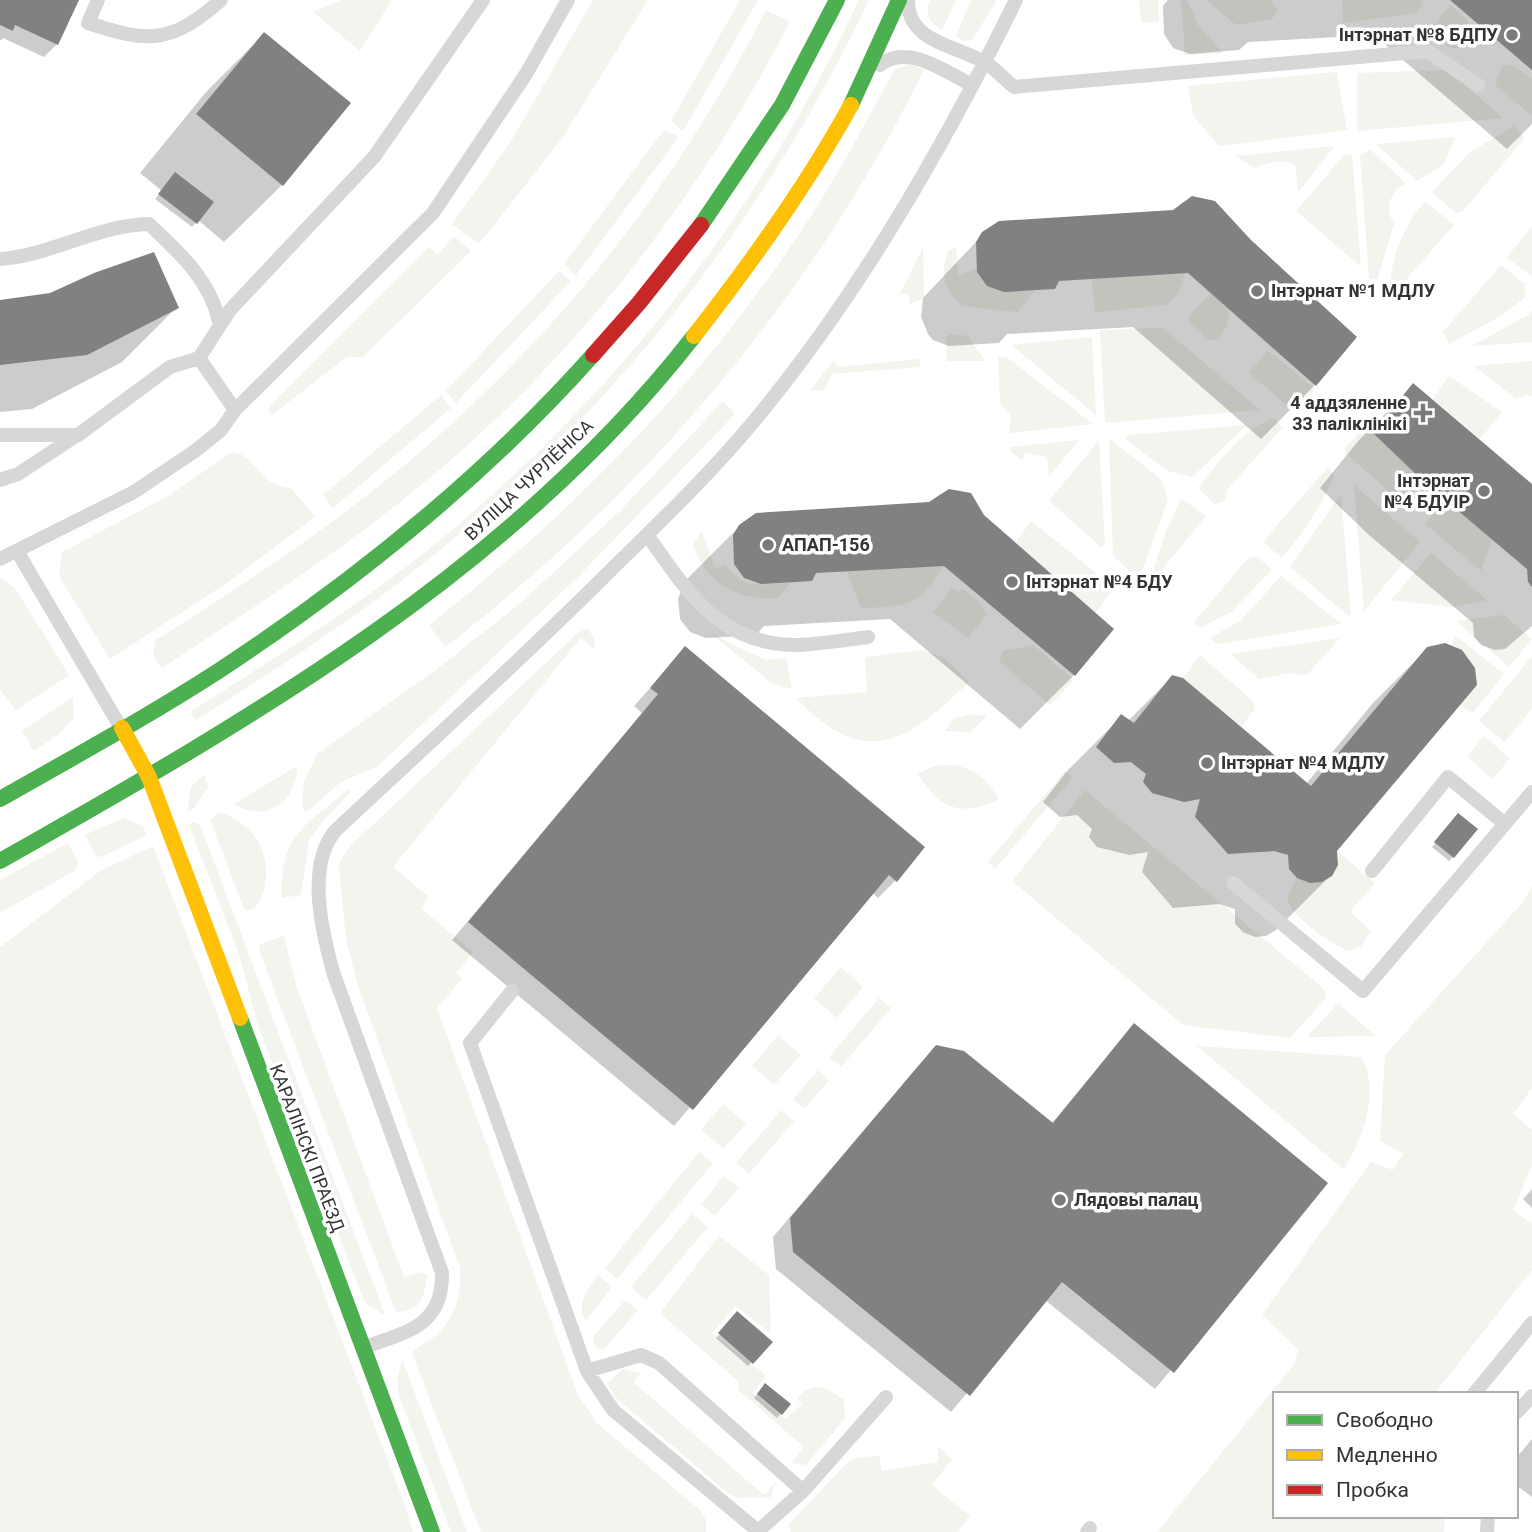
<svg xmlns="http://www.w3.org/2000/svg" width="1532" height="1532" font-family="Roboto,sans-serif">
<rect width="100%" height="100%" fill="#fff"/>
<!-- green -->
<path fill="#f1f5ed" d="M341 0H392L360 51 313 12Z
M593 0H648L563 137 479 244 452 224 510 143Z
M740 0H758L683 131 671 121Z
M859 0H869C768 213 622 401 439 551 363 614 279 667 196 720L190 712C273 659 357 607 434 545 614 398 761 210 859 0Z
M930 0H956L942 30C929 22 924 15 930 0Z
M971 0H997L972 40 964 41 956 36Z
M1139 0H1158L1159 21 1141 23Z
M1181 0H1187L1198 25 1223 53 1185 55Z
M1206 0H1270L1278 11 1272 19 1236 25Z
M1342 0H1422L1423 4 1416 13 1343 23Z
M1451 5 1469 22C1473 67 1426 44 1437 23 1440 16 1446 11 1451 5Z
M766 10 790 22C707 183 596 331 461 451 369 533 264 601 162 668L153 655 156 640C250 581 343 519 427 446 566 325 683 174 766 10Z
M910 65 924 70C811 298 646 492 445 647L429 625C569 515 693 391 793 243 831 188 863 128 895 69Z
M1513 65 1532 79V116L1495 85 1502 66Z
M1448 70 1503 118 1357 131V73Z
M1337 72 1347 130 1219 146 1194 117 1188 86Z
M1514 126 1525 138 1462 212 1456 213 1432 192 1469 153Z
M664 130 679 137 576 275 564 264Z
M1456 137 1443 165 1417 181 1376 144Z
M1335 146 1298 192 1295 165C1282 158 1267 163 1254 168L1236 156Z
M1370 149 1406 184C1389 191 1385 209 1394 224L1377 280 1369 278 1360 156Z
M1352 154 1361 267 1296 211 1344 155Z
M1425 201 1454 225 1391 297C1388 261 1403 227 1425 201Z
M1532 226V277L1507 257Z
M454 236 471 251 363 357H347L272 415 269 411 270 405 429 247 437 255Z
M923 247 924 298 910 304 909 294H900Z
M956 247 958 275 976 269C989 295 1010 292 1035 290L1018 312 962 306C945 288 939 277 948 251Z
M1501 265 1525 284V297L1501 316 1449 344 1443 332Z
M559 271 571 281 456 403 446 391Z
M1185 273 1180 290 1167 305 1095 312 1092 279Z
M1211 293 1230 309 1226 328 1218 339 1208 340 1189 322V316Z
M1532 310V342L1472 346 1528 315Z
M1163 328 1260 410 1105 423 1100 330Z
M951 334 968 336 985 361H947L946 337Z
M1092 337 1096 415 1011 345Z
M1268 350 1315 389 1296 413 1249 373Z
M998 357 1008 358 1093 424 1009 433 1011 415 1000 404Z
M920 359V367L832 374 824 391 810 390 834 360 838 367Z
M1532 361V396L1527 394 1516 399 1474 366Z
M1449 376 1502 412 1480 439 1433 399Z
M441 395 451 408 333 508 323 495Z
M723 401 735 414 578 577 377 767 341 782 305 813 302 803 304 782 317 754 437 669 517 606 621 510Z
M1273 418 1283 427 1226 491 1225 501 1214 504 1198 488C1217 463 1243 429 1273 418Z
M1247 425 1192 477 1167 471 1126 439 1127 435Z
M1362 430 1373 433 1423 481 1403 503 1345 453V448Z
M1109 438 1162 480 1168 500 1139 579 1113 556Z
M1079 440 1049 477 1047 457 1025 453 1022 460 1011 452 1010 447Z
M1099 440 1105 544 1101 547 1049 501Z
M232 452C258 455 258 487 291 488L315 517 227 583 110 659 59 576 62 552 168 496Z
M1328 467 1334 476C1321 507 1303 533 1282 558L1264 543 1266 538Z
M1354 485 1420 542 1364 611Z
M1341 494 1351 618 1290 567Z
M1181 498 1206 516 1148 587 1166 531Z
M1444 499 1492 539 1481 571 1425 524Z
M1031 521 1115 588 1095 613 1016 542Z
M702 531 715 568 725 565C747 591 760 584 791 583L778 598C739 601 705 584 693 544Z
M1431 553 1487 600 1451 607 1391 600Z
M1257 556 1272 570 1231 612 1200 628 1196 625 1195 621 1248 558Z
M944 566C913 610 914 603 861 609L847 571Z
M1281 576 1342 624 1217 644 1210 638 1241 620Z
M0 577 15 588 69 675 16 710 0 690Z
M952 588 960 592 962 588 981 604 986 615 968 638 933 612Z
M1504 615 1532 639 1509 667 1456 621Z
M588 629 594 638 595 649 581 638 393 867 428 896 422 909 473 952 456 973 462 979 437 1008 578 1395 597 1423 701 1511 706 1520V1532H481L412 1353C419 1345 428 1342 435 1336 455 1319 462 1294 460 1268L358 986 346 939 339 869 340 861 350 846 579 632Z
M710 633 765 660 786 658 792 689 773 684Z
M1455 635 1504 674 1472 714 1461 705 1477 685C1475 667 1470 652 1452 647Z
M1340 638 1307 675 1289 673 1259 679 1230 654Z
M1033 645 1074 680 1050 705 999 661 1003 651Z
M923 650 943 657 969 682C907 742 866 771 796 698L867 692 865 657Z
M1200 655 1252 700 1255 709 1241 727 1183 678Z
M1532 656V708L1505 742 1479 721Z
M73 697 74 718 59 734 34 751 22 731Z
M970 714 987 716 970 732 945 731 955 718Z
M1484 736 1510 758 1493 779 1467 757Z
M953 765C976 769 986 779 999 799 961 817 940 810 918 774L933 766Z
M297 766C297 802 266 824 234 804Z
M1065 771 1073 777 995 869 988 862Z
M205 774 208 788 194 808 187 813 191 787Z
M349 789 351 792 324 820 309 840 301 895 282 898C280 834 304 827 349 789Z
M1085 790 1324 989 1327 997 1290 1038 1183 1025 1012 881Z
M220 812C253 824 271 850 265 885 263 894 261 903 253 909L245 911 212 825 211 819Z
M124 818 142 826 147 835 101 857 96 856 85 835Z
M194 822 200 825 385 1315 365 1303 258 1026 240 957 189 825Z
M68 843 78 862 76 870 0 913V880Z
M153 846 405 1505 413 1532H0V947L100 871Z
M1337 851 1375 883 1350 912 1371 931 1361 946 1350 951C1336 948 1287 913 1288 899 1288 892 1294 884 1297 878 1322 887 1338 878 1337 851Z
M1532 886V1088L1513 1114 1532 1130V1165L1513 1210 1532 1224V1270L1434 1394H1275V1516H1445L1444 1532H1157L1295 1363 1298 1349 1262 1315 1371 1162 1393 1170 1403 1154 1380 1141 1385 1055 1523 902Z
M284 936 297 988 404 1277 421 1272 427 1275C425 1296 420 1313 396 1312L259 950 260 944Z
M841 967 863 987 837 1018 814 998Z
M879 998 891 1008 841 1067 829 1057Z
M1338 1003 1376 1036 1307 1037Z
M778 1035 801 1055 774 1085 752 1066Z
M1197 1046 1362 1057C1380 1095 1363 1137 1344 1170Z
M818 1070 829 1080 804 1109 793 1099Z
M724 1104 746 1124 723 1149 701 1129Z
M781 1110 794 1121 749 1174 736 1163Z
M699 1152 713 1163 617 1279 605 1268Z
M724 1176 739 1188 715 1216 701 1204Z
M692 1214 708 1227 646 1300 631 1287Z
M719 1236 769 1275 771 1334 736 1306 712 1333 766 1375 753 1393 785 1419 802 1404 798 1398C813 1379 827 1388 844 1400L845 1418 806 1465 791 1463 804 1447 738 1390 739 1382 660 1313Z
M598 1275 612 1287 586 1321C575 1304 588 1289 598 1275Z
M625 1300 638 1310 604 1349 595 1347 593 1337Z
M402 1359 467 1532H451L399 1396 397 1381Z
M623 1369 641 1373 633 1382 764 1495 776 1481 771 1497 737 1498 728 1493 615 1397 607 1384Z
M938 1446 952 1459 932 1485 970 1516 957 1532H791L789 1524 846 1464 859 1457 879 1456 882 1471 938 1462Z"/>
<!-- shadow -->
<path fill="#0003" d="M0 0H77L57 44 44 57 3 38 0 41Z
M1168 0H1532V124L1507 149 1374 35 1248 42 1239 50 1190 54 1173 48 1164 34 1163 6Z
M264 34 282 185 224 242 198 220 192 227 155 199 162 191 140 173 206 92Z
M1200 198 1315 385 1261 439 1133 327 1007 334 999 343 949 346 933 340 928 334 921 317 923 298 990 227 1173 212 1183 202Z
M0 302 177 307 122 362 32 409 0 412Z
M1413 386 1532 486V626L1505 649 1495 650 1481 645 1474 637 1473 623 1369 535 1320 488 1359 440Z
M957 491 1074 675 1020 729 890 619 764 626 756 635 706 638 690 632 680 619 678 599 685 581 740 526 930 504 940 494Z
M1428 648 1335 850 1331 875 1276 930 1266 936 1255 937 1243 932 1235 924V909L1219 904 1173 908 1142 872 1148 852 1129 855 1097 847 1089 837 1092 829 1077 815 1060 817 1043 802 1067 771 1121 717 1128 721 1172 677 1306 784 1373 703Z
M685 649 896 880 878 898 872 892 674 1126 452 940 642 713 634 706Z
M1454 819 1453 857 1449 861 1432 847Z
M1134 1025 1326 1183 1155 1389 1045 1300 951 1412 776 1269 773 1237 919 1065 1051 1124Z
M1532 1189V1208L1523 1199Z
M738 1313 770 1342 748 1366 716 1338Z
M762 1389 789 1404 777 1418 754 1398Z
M1532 1439V1497L1516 1485V1458Z"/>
<!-- building -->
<path fill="#818181" d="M0 0H79L58 45 15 25 13 31 0 25Z
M1450 0H1532V70Z
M264 32 351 103 283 186 196 114Z
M175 172 214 202 197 224 158 194Z
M1192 196 1215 201 1251 240 1357 337 1316 386 1188 273 1059 281 1055 289 1004 292 987 286 977 272 976 242 982 232 999 221 1173 210Z
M154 252 179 308 87 355 0 365V300L50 293 94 273Z
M1413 383 1532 484V587L1528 582 1527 569 1423 481 1373 433Z
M949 489 971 493 984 515 1114 629 1075 676 944 566 816 573 812 581 761 584 744 578 734 564 733 535 739 525 756 513 929 502Z
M1445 643 1462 650 1475 668 1477 685 1337 851 1338 865 1332 876 1322 882 1310 883 1297 878 1289 869 1288 855 1274 851 1228 854 1195 817 1200 799 1184 802 1152 793 1143 782 1146 774 1131 762 1114 763 1096 747 1121 714 1134 723 1172 675 1183 678 1311 786 1427 647Z
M685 646 925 847 897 882 889 875 693 1110 468 922 658 694 650 688Z
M1458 813 1478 829 1454 858 1434 842Z
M1134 1023 1328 1183 1174 1373 1062 1282 970 1396 793 1252 790 1218 936 1045 964 1051 1053 1123Z
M737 1311 773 1342 753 1364 718 1333Z
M765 1383 791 1404 782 1415 757 1394Z"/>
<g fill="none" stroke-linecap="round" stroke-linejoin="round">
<!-- lane -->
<path stroke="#d7d7d7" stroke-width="14" d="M98 0 88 23C149 43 171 44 221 0
M908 1C908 42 955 45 984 62 995 68 1004 79 1014 87L1428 51 1478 85
M880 65C908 43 946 72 972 85
M0 259C53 255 97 225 149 224 179 252 211 281 219 322
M235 410 199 358 230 310 374 157 483 0
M0 435H78L170 367 199 358
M0 480 18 474 76 436
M648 536C688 593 720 645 797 645 821 644 845 640 868 637
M17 551 121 728
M0 559 134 492 195 451 221 430 235 410 433 213 526 74 568 0
M1372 871 1448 777 1504 823
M1233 883 1363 991 1532 792
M512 991 470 1043 587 1371 613 1410 758 1531
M363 1348C404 1332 443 1328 442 1273L333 972C322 931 306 867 335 831 428 744 522 659 612 569 661 521 711 473 755 420 860 293 943 148 1016 0
M587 1371 641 1355 659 1363 803 1491
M1474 1394 1532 1323
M1516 1413 1532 1396
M757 1532 803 1491 886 1397
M1087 1532 1090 1528
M1487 1532 1488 1516"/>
<!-- fast -->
<path stroke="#4caf50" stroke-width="16" d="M851 105 899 0
M701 225 782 105 837 0
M0 799C74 757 149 716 220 670 355 581 485 476 593 355
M0 861C253 718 512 570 694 336
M240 1018 432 1532"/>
<!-- slow -->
<path stroke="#ffc107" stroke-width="16" d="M694 336C752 262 806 187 851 105
M122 728 149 777 240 1018"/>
<!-- jam -->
<path stroke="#c62828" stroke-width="16" d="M593 355 639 303 701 225"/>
</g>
<!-- markers -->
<g fill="#7a7a7a" stroke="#fff" stroke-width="2.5">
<circle cx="1512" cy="35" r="7"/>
<circle cx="1257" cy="291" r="7"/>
<path d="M1419.5 402.5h7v7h7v7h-7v7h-7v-7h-7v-7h7z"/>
<circle cx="1484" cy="491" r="7"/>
<circle cx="768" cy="545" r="7"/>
<circle cx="1012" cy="582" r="7"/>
<circle cx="1207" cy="763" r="7"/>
<circle cx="1060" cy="1200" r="7"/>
</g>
<g text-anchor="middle" stroke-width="7" stroke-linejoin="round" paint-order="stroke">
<!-- poi labels -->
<g font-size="18" font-weight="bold" fill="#333" stroke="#fff" text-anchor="start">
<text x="1498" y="41" text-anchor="end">Інтэрнат №8 БДПУ</text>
<text x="1271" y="297">Інтэрнат №1 МДЛУ</text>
<text x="1407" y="409" text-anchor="end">4 аддзяленне<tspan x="1407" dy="21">33 паліклінікі</tspan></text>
<text x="1470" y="487" text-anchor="end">Інтэрнат<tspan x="1470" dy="21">№4 БДУІР</tspan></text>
<text x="782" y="551">АПАП-156</text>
<text x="1026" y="588">Інтэрнат №4 БДУ</text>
<text x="1221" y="769">Інтэрнат №4 МДЛУ</text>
<text x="1074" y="1206">Лядовы палац</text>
</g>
<!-- street labels -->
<g font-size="18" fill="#333" stroke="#fff">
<text transform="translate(529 480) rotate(-43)" y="6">ВУЛІЦА ЧУРЛЁНІСА</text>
<text transform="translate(307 1148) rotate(69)" y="6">КАРАЛІНСКІ ПРАЕЗД</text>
</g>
</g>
<!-- legend -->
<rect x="1273" y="1392" width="245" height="126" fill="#ffffff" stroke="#adadad" stroke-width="2"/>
<rect x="1287" y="1415" width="35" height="10" fill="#4caf50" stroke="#adadad" stroke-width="2"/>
<text x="1336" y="1427" font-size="21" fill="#333333">Свободно</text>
<rect x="1287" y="1450" width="35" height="10" fill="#ffc107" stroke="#adadad" stroke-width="2"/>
<text x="1336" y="1462" font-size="21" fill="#333333">Медленно</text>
<rect x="1287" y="1485" width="35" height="10" fill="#c62828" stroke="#adadad" stroke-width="2"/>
<text x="1336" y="1497" font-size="21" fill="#333333">Пробка</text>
</svg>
